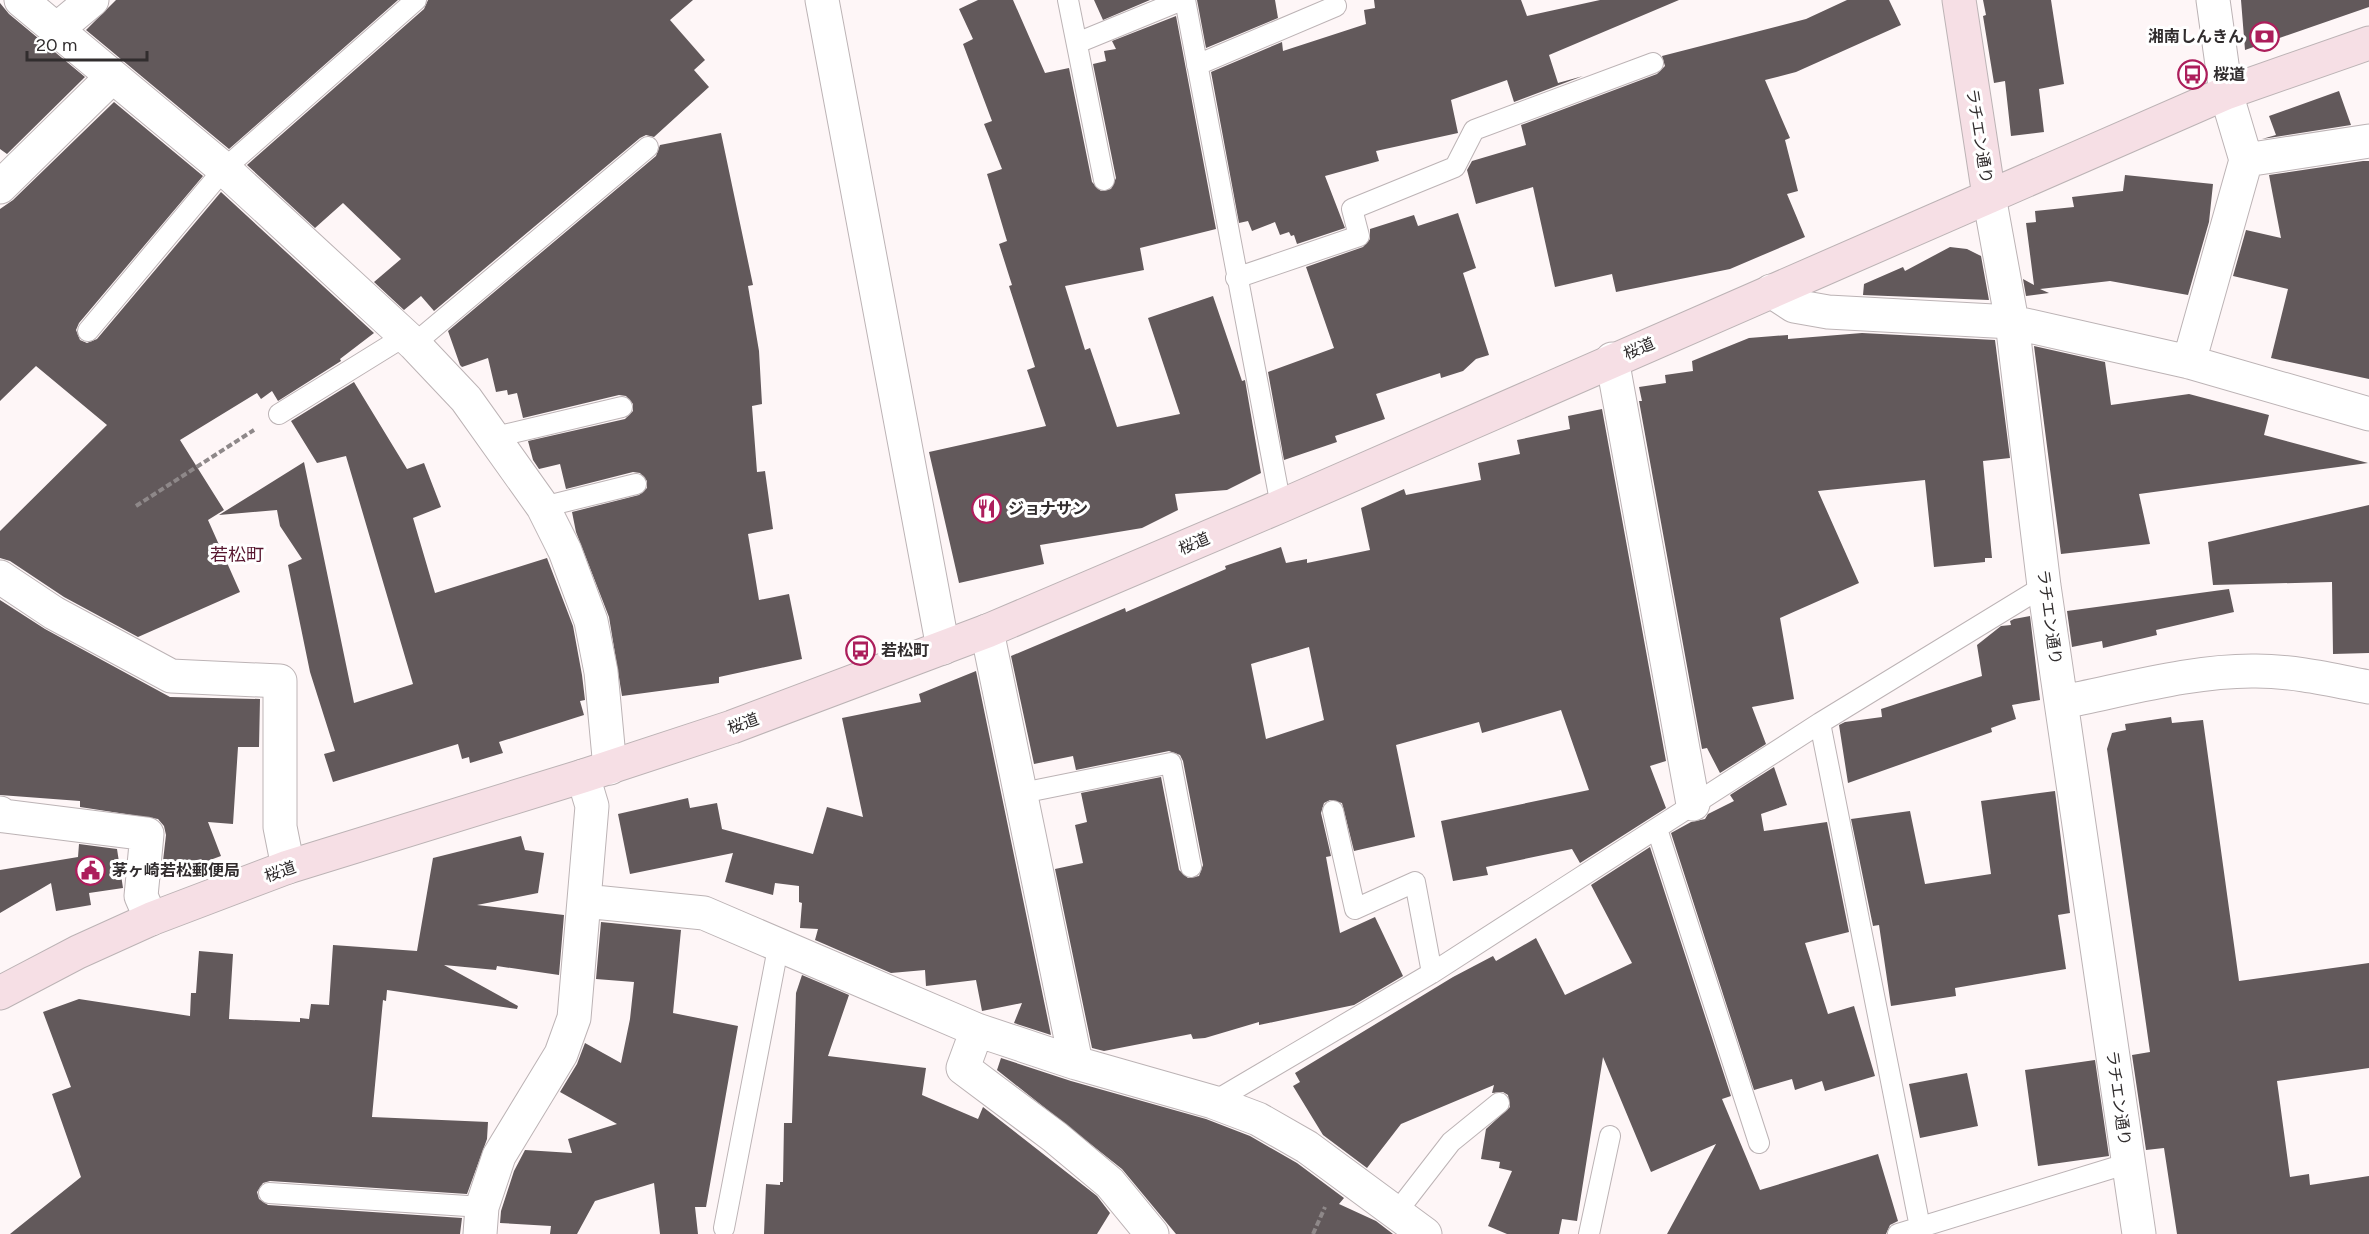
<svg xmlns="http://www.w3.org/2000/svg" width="2369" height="1234" font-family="Figtree,'Noto Sans JP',sans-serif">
<rect width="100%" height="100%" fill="#fef6f7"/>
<!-- building -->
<path fill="#62595b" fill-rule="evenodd" d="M116 0H398L229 149 86 30Z
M428 0H693L670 20 705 60 694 70 709 87 654 137 646 135 640 138 434 311 421 296 404 310 374 282 401 259 343 203 315 228 247 165 424 9Z
M978 0H1013L1045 73 1069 68 1092 182 1101 191 1111 189 1116 178 1093 64 1106 61 1104 51 1116 49 1112 41 1176 16 1216 229 1140 248 1144 270 1065 286 1085 350 1090 348 1117 427 1180 414 1148 318 1213 296 1242 381 1245 380 1261 473 1227 490 1175 494 1178 510 1142 528 1040 545 1044 564 959 583 929 452 1046 426 1027 370 1035 367 1009 286 1012 285 999 244 1007 241 987 174 1002 169 984 124 992 121 963 44 973 39 959 9Z
M1094 0H1150L1103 20Z
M1197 0H1275L1278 18 1206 48Z
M1374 0H1521L1527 16 1600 0H1679L1549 55 1558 83 1583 76 1514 102 1507 80 1451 100 1458 133 1376 151 1379 161 1325 176 1345 228 1297 244 1294 235 1291 236 1289 232 1280 235 1275 222 1252 231 1248 221 1239 223 1211 72 1282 42 1283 51 1366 24 1364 10 1375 8Z
M1847 0H1889L1901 25 1796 72 1765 80 1790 138 1785 140 1798 191 1787 194 1805 237 1730 269 1616 292 1612 274 1555 287 1533 187 1476 204 1467 170 1472 161 1526 145 1521 125 1657 74 1665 66 1662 56 1806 19Z
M1983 0H2051L2064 84 2039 89 2044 132 2011 136 2005 81 1994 83 1983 16 1986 15Z
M2241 0H2369V7L2245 50Z
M0 3 9 14 85 77 7 154 0 149Z
M2339 91 2351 125 2262 139 2276 135 2269 116Z
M114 102 203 176 79 323 76 330 80 340 87 343 97 339 221 192 374 333 340 359 341 361 278 401 272 391 261 399 257 393 180 440 224 510 208 520 240 592 138 637 64 597 10 561 0 558V531L107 425 36 366 0 401V209L13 200Z
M721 133 753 285 748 286 759 351 762 404 752 406 757 472 765 471 773 529 748 534 759 600 789 594 802 659 719 677V683L622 696 609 617 576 532 572 512 639 495 647 488V481L640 473 633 472 566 489 560 464 539 469 533 460 528 441 625 419 633 411V404L626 396 619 395 523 418 517 393 508 395 507 390 496 392 488 358 462 367 460 365 448 331 656 156 660 145Z
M2363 161H2369V379L2271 358 2288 289 2233 276 2246 230 2281 238 2269 175Z
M2125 175 2213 184 2209 222 2188 295 2110 281 2040 289 2049 293 2026 296 2023 279 2034 285 2026 223 2036 222 2035 211 2074 207 2072 197 2123 191Z
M1458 213 1476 268 1463 273 1489 355 1476 359 1463 371 1441 378 1440 373 1376 394 1385 419 1335 436 1337 442 1284 460 1268 372 1334 348 1306 267 1363 247 1370 239V229L1414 215 1418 226Z
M1950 247 1967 249 1981 256 1989 300 1863 295 1864 284 1903 267 1905 271Z
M1862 333 1995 340 2010 458 1983 461 1992 558H1985V562L1934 567 1925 480 1818 491 1859 583 1780 618 1794 699 1752 707 1766 744 1720 773 1707 748 1702 749 1639 401H1642L1639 387 1666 383 1665 375 1693 371 1692 361 1749 338 1788 335V339Z
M2034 346 2105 362 2111 405 2189 394 2269 415 2264 435 2368 463 2139 494 2150 544 2061 554Z
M354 382 407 469 424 463 441 507 413 518 435 593 547 558 573 626 582 675 585 700 580 701 584 715 499 742 503 753 470 763 469 757 462 759 458 744 333 782 324 754 335 751 310 672 288 565 302 559 280 526 277 510 219 515 304 462 354 703 413 684 346 456 317 463 291 421Z
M1602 409 1666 761 1650 766 1666 808 1580 863 1572 849 1486 867 1488 875 1453 881 1441 821 1589 790 1561 710 1482 733 1479 722 1396 745 1415 837 1354 851 1342 803 1330 800 1324 803 1321 813 1331 856 1326 857 1340 933 1375 917 1403 976 1354 1005 1259 1025V1022L1205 1038 1193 1039 1191 1034 1104 1051 1092 1048 1055 869 1083 863 1075 825 1087 822 1081 793 1161 777 1179 870 1188 878 1199 876 1203 865 1183 761 1180 755 1169 751 1076 770 1073 756 1034 764 1011 656 1125 608 1126 612 1226 569 1225 566 1281 547 1286 563 1307 559V563L1370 550 1361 508 1404 489 1406 495 1481 480 1478 463 1520 454 1517 440 1570 429 1568 416ZM1309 647 1324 720 1266 739 1251 664Z
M2369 505V653L2333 654 2332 582 2213 585 2208 542Z
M2229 589 2234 612 2156 630 2157 635 2103 648 2102 641 2072 647 2067 611Z
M0 600 45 629 170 697 260 699 259 747H238L233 824 208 822 221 856 180 871 163 861 166 835 164 826 158 819 80 807V801L0 795Z
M2030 616 2040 700 2012 705 2016 719 1991 728 1992 732 1848 783 1839 725 1845 722 1882 717 1881 709 1982 676 1977 645 2001 626 2011 625 2010 621 2014 619Z
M976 671 1051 1035 1014 1023 1022 1003 982 1011 976 980 926 986 925 970 891 973 815 940 818 929 800 928 802 903 799 902V886L775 883 773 895 725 882 733 853 630 874 618 814 688 798 690 808 717 803 722 829 813 854 827 807 863 817 842 718 921 702 919 694Z
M2171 717 2172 723 2203 720 2239 981 2369 963V1068L2277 1081 2290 1177 2309 1174 2310 1185 2369 1176V1234H2177L2164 1148 2146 1150 2132 1055 2150 1052 2107 749 2112 733 2126 730 2125 724Z
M1774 767 1787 805 1761 814 1764 831 1827 822 1849 932 1805 943 1828 1014 1854 1006 1875 1076 1825 1091 1822 1081 1795 1090 1792 1079 1754 1090 1671 833 1691 822 1705 819 1708 814 1734 801 1730 795Z
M2055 791 2070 913 2058 915 2066 969 1955 988 1956 996 1891 1006 1879 925 1873 926 1851 819 1910 811 1925 884 1991 874 1981 801Z
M521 836 525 850 544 853 538 893 477 905 564 915 559 975 497 966 496 970 444 965 518 1006 517 1009 387 990 386 1001 383 1000 372 1117 488 1122 487 1139 467 1194 270 1181 263 1183 257 1192 259 1199 268 1205 462 1218 460 1234H10L81 1177 52 1094 71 1087 43 1012 79 999 190 1016 191 993H196L199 951 233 954 229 1019 300 1022V1018L309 1019 311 1004 329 1005 333 945 417 951 433 858Z
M79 844 117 849 123 888 89 893 91 905 56 911 51 883 0 913V870L78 857Z
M1650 847 1731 1096 1722 1099 1760 1190 1878 1154 1898 1221 1890 1225 1886 1234H1667L1716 1144 1651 1172 1603 1057 1577 1221 1562 1219 1559 1234H1507L1488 1226 1512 1171 1499 1168 1500 1162 1481 1159 1486 1129 1510 1107 1508 1095 1503 1092 1492 1093 1494 1085 1401 1124 1367 1168 1323 1135 1293 1086 1300 1082 1295 1073 1453 977 1493 956 1496 961 1536 938 1565 995 1632 963 1591 885Z
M601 922 681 930 673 1013 738 1026 706 1207H695L698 1234H660L654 1183 595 1201 577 1234H550L551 1226 500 1223 501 1211 514 1171 525 1150 572 1153 568 1139 617 1124 560 1092 577 1064 585 1043 621 1063 630 1019 634 982 596 979Z
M802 975 849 995 828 1056 926 1068 922 1095 978 1119 983 1107 1097 1196 1110 1213 1097 1234H764L766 1184 780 1185V1182H783L784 1123H792L796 993Z
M1001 1058 1071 1081 1206 1119 1250 1136 1297 1163 1344 1198 1339 1204 1376 1221 1393 1234H1176L1122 1169 997 1070Z
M2095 1060 2109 1156 2038 1166 2025 1070Z
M1967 1073 1978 1126 1920 1138 1909 1084Z"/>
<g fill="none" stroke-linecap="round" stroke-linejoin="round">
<defs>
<path id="lane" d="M1068 0 1104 180
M1185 0 1281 506
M1077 43 1182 0
M1197 65 1336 6
M1236 278 1359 236 1352 209 1455 167 1474 130 1653 63
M88 331 224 169 416 0
M414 344 648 147
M279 414 405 336
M495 437 622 407
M543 507 636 484
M1820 723 1920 1227
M1022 793 1171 763 1191 867
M1333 811 1355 909 1415 882 1432 973
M1657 829 1759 1143
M1213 1102 1432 973 1820 723 2044 586
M269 1193 482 1207
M1396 1213 1451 1142 1499 1103
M724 1228 779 943
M1589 1234 1610 1136
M1898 1234 2129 1163"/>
<path id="street" d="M21 0 224 169 414 344 466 399 543 507 565 551 591 621 601 672 610 768
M822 0 943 648
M56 30 92 0
M2246 160 2369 141
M0 187 112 77
M1989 196 2012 322 2044 586 2139 1234
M1771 291 1794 306 1828 312 2012 322 2189 362 2369 414
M1612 359 1693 804
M2189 362 2246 160 2226 93 2213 0
M0 577 54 613 171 676 280 681V827L288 867
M987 631 1076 1063
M2062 702C2124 690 2193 670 2256 671 2294 671 2332 680 2369 687
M0 813 4 816 147 834 141 896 151 919
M584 901 704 913 977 1030 1076 1063 1213 1102 1258 1119 1307 1147 1425 1234
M977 1030 963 1068 1055 1137 1110 1183 1152 1234
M480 1234 482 1207 499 1156 561 1054 574 1018 592 806 583 776"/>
<path id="secondary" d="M1959 0 1989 196
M0 993 78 952 151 919 288 867 583 776 732 727 987 631 1281 506 2226 93 2369 43"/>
</defs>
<!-- lane casing -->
<use href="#lane" stroke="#bcb3b5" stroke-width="22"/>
<!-- street casing -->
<use href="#street" stroke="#bcb3b5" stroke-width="35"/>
<!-- secondary casing -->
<use href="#secondary" stroke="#bcb3b5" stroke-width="35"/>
<!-- path -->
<path stroke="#8e8889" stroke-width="4" stroke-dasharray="6 3" stroke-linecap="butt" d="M136 506 254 430
M1313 1234 1325 1207"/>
<!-- lane -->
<use href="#lane" stroke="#fff" stroke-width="20"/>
<!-- street -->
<use href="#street" stroke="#fff" stroke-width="33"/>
<!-- secondary -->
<use href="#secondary" stroke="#f6dfe5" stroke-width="33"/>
</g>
<!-- icons -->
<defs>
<symbol id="bank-ring" viewBox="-11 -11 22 22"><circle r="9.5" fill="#fff" stroke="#ac1e5b" stroke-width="1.5"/><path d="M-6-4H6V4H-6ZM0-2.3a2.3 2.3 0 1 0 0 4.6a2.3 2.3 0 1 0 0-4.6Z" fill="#ac1e5b"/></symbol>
<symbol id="bus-ring" viewBox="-11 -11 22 22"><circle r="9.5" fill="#fff" stroke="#ac1e5b" stroke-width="1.5"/><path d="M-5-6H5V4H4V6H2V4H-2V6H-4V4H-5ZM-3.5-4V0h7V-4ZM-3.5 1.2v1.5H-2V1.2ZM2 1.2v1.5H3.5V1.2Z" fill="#ac1e5b"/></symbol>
<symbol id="restaurant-ring" viewBox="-11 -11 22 22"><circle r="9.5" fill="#fff" stroke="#ac1e5b" stroke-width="1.5"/><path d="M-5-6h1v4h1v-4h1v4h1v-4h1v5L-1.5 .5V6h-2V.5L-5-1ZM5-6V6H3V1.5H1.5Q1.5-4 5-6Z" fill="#ac1e5b"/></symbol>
<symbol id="civic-ring" viewBox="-11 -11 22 22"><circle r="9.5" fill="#fff" stroke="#ac1e5b" stroke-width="1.5"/><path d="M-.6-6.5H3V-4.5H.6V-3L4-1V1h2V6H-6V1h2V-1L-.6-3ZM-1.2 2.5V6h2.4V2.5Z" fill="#ac1e5b"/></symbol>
</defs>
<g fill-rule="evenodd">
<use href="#bank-ring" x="2248" y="20" width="33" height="33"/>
<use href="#bus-ring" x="2176" y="58" width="33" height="33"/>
<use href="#restaurant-ring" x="970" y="492" width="33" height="33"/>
<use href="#bus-ring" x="844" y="634" width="33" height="33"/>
<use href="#civic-ring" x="74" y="854" width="33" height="33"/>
</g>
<g text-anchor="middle" stroke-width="6" stroke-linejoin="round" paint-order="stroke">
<!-- poi labels -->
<g font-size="16" font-weight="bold" fill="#312d2e" stroke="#fff" text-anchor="start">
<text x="2244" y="42" text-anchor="end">湘南しんきん</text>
<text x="2213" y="80">桜道</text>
<text x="1008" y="514">ジョナサン</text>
<text x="881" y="656">若松町</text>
<text x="112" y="876">茅ヶ崎若松郵便局</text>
</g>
<!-- street labels -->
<g font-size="16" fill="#312d2e" stroke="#fff">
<text transform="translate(1980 136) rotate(81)" y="6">ラチエン通り</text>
<text transform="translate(1639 348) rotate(-23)" y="6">桜道</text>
<text transform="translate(1194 543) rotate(-23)" y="6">桜道</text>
<text transform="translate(2050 617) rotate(82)" y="6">ラチエン通り</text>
<text transform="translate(743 723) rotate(-20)" y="6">桜道</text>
<text transform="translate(280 871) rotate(-19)" y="6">桜道</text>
<text transform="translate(2119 1098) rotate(82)" y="6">ラチエン通り</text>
</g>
<!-- neighbourhood labels -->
<g font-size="18" fill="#57152e" stroke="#fff">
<text x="237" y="561">若松町</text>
</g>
</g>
<!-- scale -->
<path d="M27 51v9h120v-9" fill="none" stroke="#312d2e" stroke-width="3"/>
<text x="36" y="51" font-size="18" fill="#312d2e" stroke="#ffffff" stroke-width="4.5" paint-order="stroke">20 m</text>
</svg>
